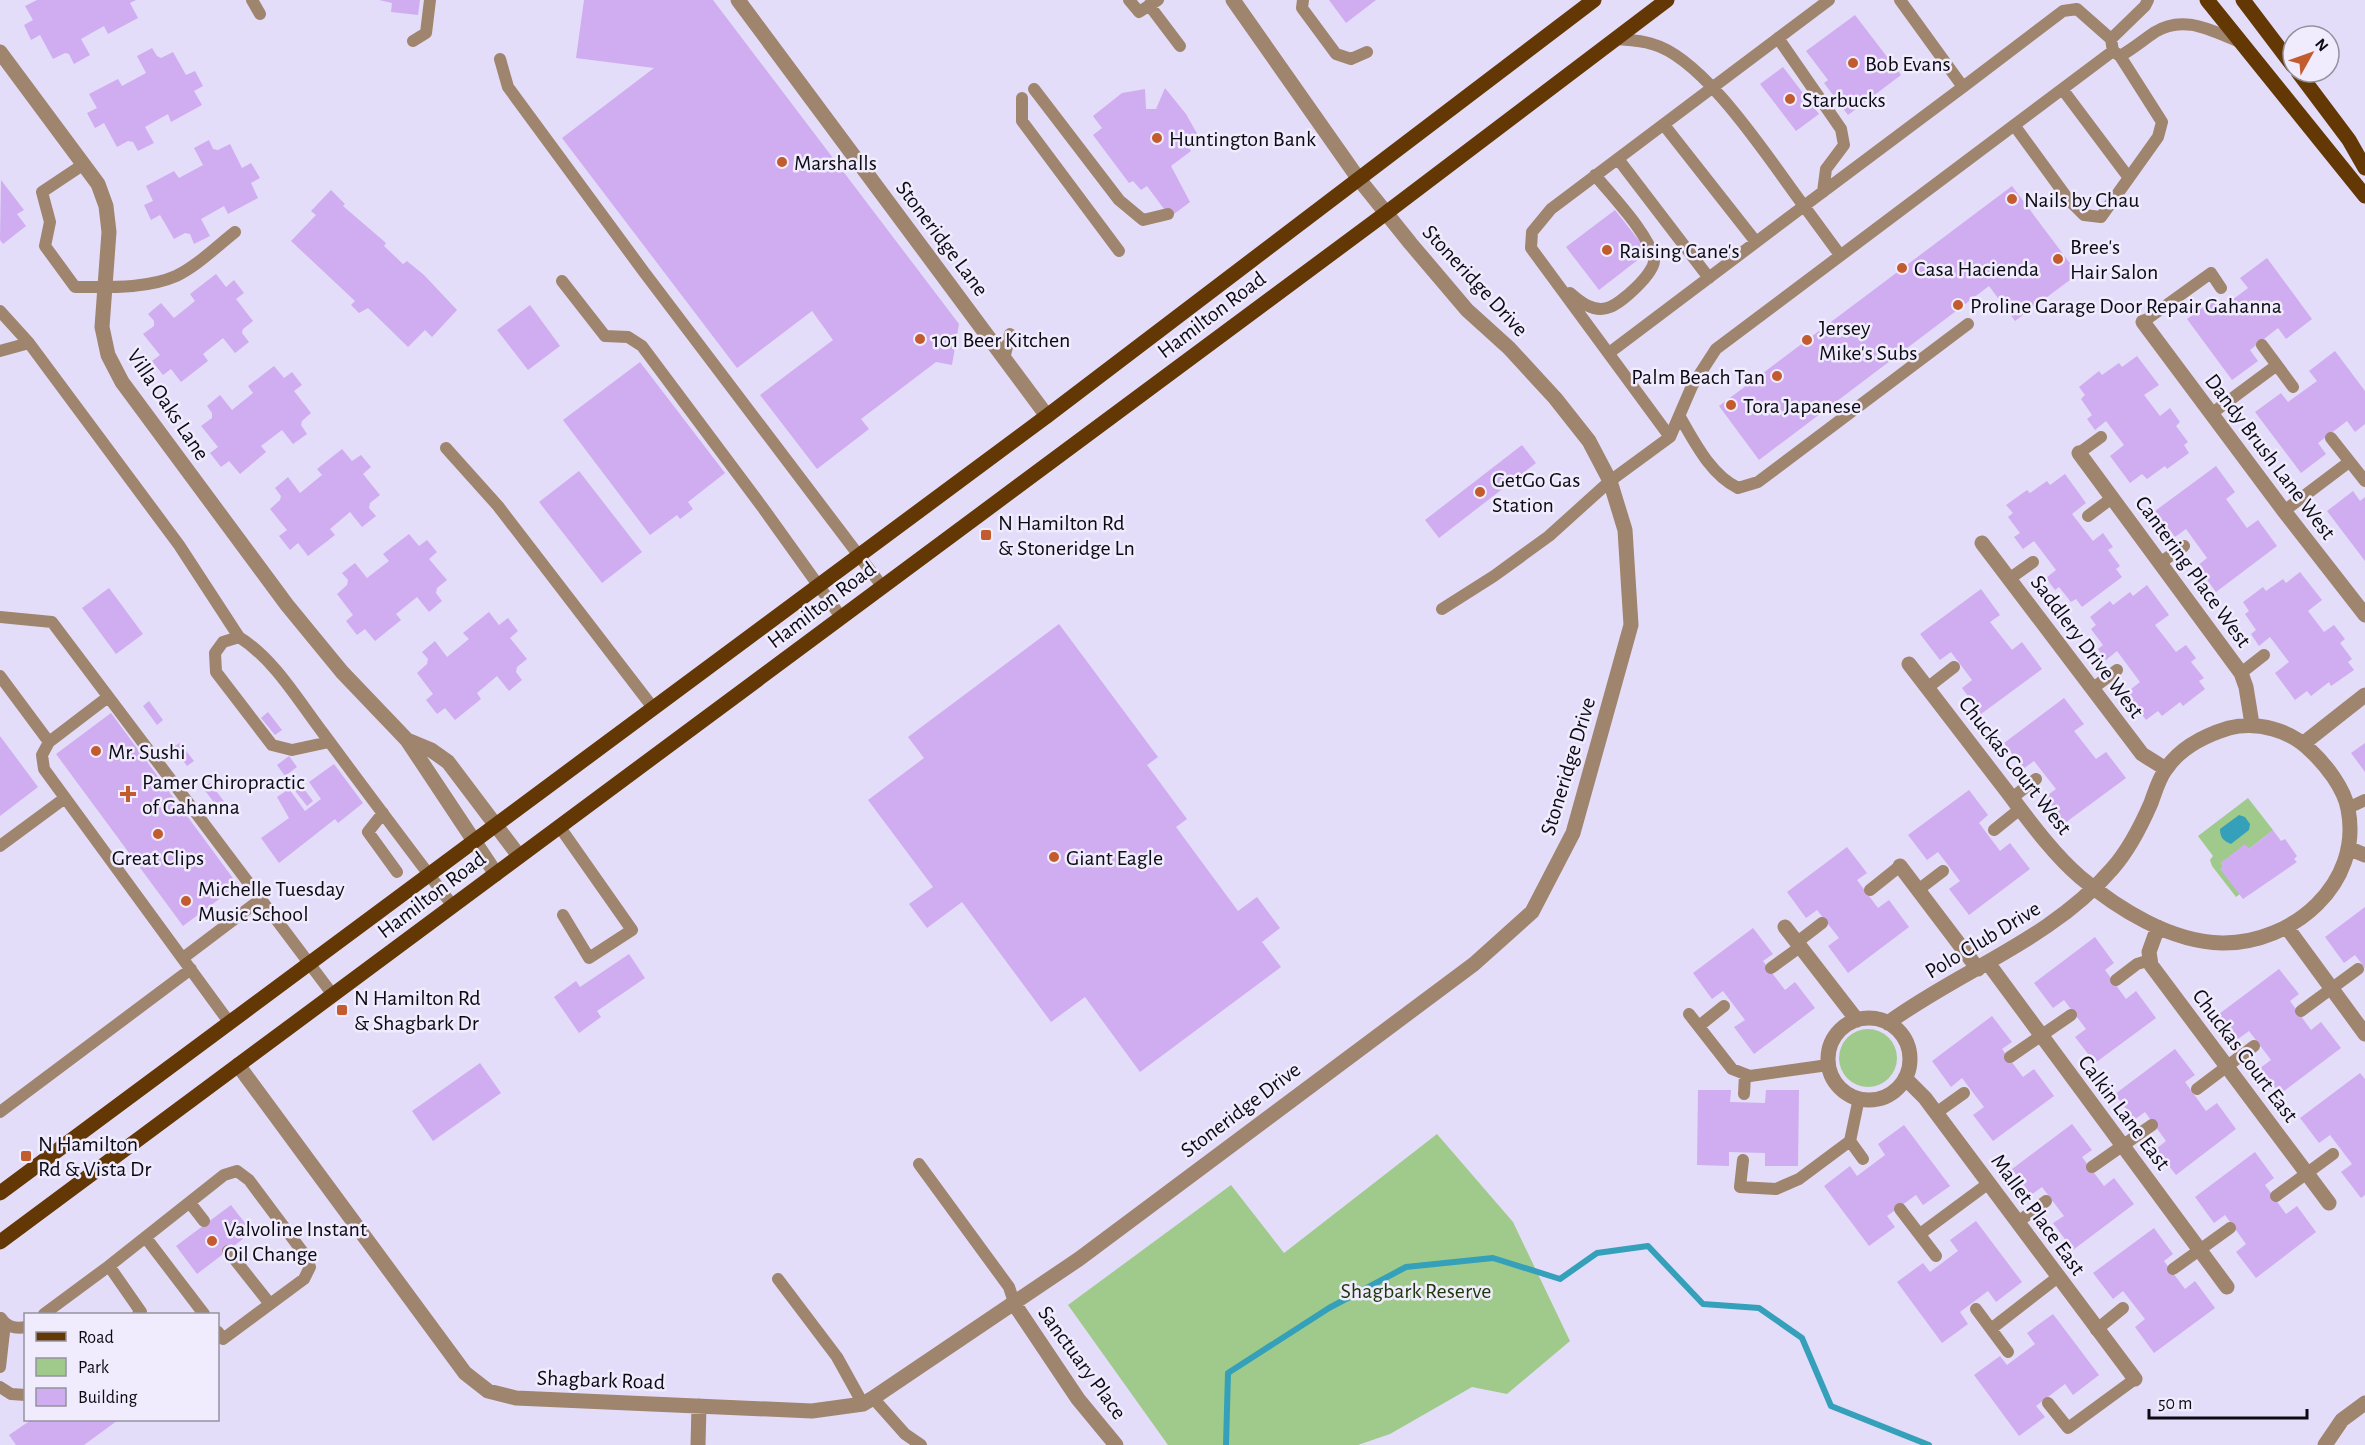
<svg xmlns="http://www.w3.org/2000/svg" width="2365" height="1445" font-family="'Alegreya Sans',sans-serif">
<rect width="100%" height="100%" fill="#e4ddf9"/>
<!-- green -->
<path fill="#a0ca8b" d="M2248 798 2273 830 2249 849 2245 845 2221 863 2223 867 2221 869 2240 894 2236 897 2212 866 2210 860 2213 856 2198 836Z
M1839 1058a29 29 0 1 1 58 0a29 29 0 1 1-58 0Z
M1437 1134 1513 1222 1570 1341 1507 1394 1472 1387 1390 1434 1358 1445H1168L1068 1305 1231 1185 1284 1253Z"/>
<!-- water -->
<path fill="#35a0b9" d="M2239 815 2245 817 2250 824 2249 830 2231 844C2223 841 2220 837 2220 829Z"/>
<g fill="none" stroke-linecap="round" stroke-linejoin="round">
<!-- stream -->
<path stroke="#35a0b9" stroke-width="6" d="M1226 1445 1228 1373 1329 1308 1406 1267 1493 1258 1560 1279 1597 1253 1648 1246 1703 1304 1759 1308 1802 1338 1831 1406 1929 1445"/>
</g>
<!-- building -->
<path fill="#d0acf0" d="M37 0H136L130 3 138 18 108 34 104 26 81 39 90 55 74 64 69 54 65 53 53 59 40 35 31 40 24 25 33 20 25 6Z
M379 0H420L418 15 391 12 392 3Z
M584 0H713L959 324 952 365 936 362 861 419 869 429 817 469 760 395 833 340 812 311 737 368 562 138 654 68 576 58Z
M1329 0H1376L1346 23Z
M1855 15 1901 75 1848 115 1824 83 1828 80 1806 51Z
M152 48 157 56 161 58 173 52 186 75 195 71 203 86 194 91 202 105 171 122 168 114 145 127 154 143 138 151 133 142 128 141 117 147 104 123 95 128 87 113 97 108 89 94 118 79 122 86 146 73 137 56Z
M1783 67 1819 114 1796 131 1760 84Z
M1165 88 1186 114 1199 137 1188 146 1191 151 1171 166 1190 202 1170 217 1147 186 1141 190 1133 181 1129 183 1093 135 1102 128 1093 116 1122 93 1145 89 1146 109H1156Z
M209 140 213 149 218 150 230 144 242 168 251 163 260 178 251 183 258 198 228 214 224 206 201 219 210 236 194 244 190 234 185 233 174 239 160 215 151 220 144 205 153 201 146 186 174 171 179 178 203 165 194 148Z
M1 180 24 210 17 214 26 226 3 244 0 240Z
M2012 186 2078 274 2015 321 1989 286 1759 460 1719 406Z
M331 190 345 204 343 206 386 243 384 246 403 264 407 261 424 275 457 310 432 337 425 330 408 347 368 308 359 313 351 305 355 301 291 241 316 215 311 211Z
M1615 210 1648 252 1599 290 1566 247Z
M2267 258 2312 319 2286 339 2278 328 2250 350 2258 361 2232 380 2187 319 2213 300 2220 309 2248 288 2240 278Z
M216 274 226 287 234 280 244 293 236 299 253 321 243 329 242 333 249 342 235 353 223 338 203 354 208 361 181 382 171 369 163 375 152 361 160 355 143 334 154 326V321L148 314 161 303 174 318 195 301 190 294Z
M530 305 560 346 528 370 497 330Z
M2335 351 2365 391V424L2355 432 2347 421 2318 443 2326 454 2301 473 2255 412 2281 393 2288 402 2317 381 2309 371Z
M2137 356 2159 385 2144 395 2160 416 2170 408 2180 422 2176 426 2188 442 2184 445 2189 453 2167 469 2165 466 2147 479 2142 474 2130 483 2110 456 2124 445 2106 421 2095 430 2087 419 2092 415 2081 399 2085 395 2079 387 2099 371 2102 375 2119 363 2122 367Z
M640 362 725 473 688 502 693 509 680 519 677 515 650 535 563 420Z
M274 366 284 378 292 372 302 385 294 391 311 413 302 421 301 425 307 434 293 444 282 430 261 446 266 452 240 474 229 461 221 467 210 453 218 447 201 426 212 418V413L207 406 220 395 232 410 253 393 248 386Z
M1522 445 1536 463 1439 538 1425 520Z
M342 449 352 461 361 455 371 467 363 474 380 495 370 503 369 508 376 516 362 527 350 512 330 529 335 535 308 556 298 543 290 550 279 536 287 530 270 509 280 500 281 496 275 488 288 477 300 493 322 475 317 469Z
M2216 466 2235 492 2226 499 2247 528 2258 520 2277 546 2216 592 2197 566 2207 558 2186 529 2175 537 2155 511Z
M579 471 642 552 602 583 539 502Z
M2065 474 2086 503 2072 514 2093 541 2103 533 2113 547 2108 550 2120 566 2116 569 2122 577 2082 607 2076 599 2071 602 2059 587 2055 590 2046 578 2056 570 2034 541 2023 549 2014 537 2020 533 2008 517 2013 513 2006 505 2027 490 2030 493 2047 481 2050 485Z
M2353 491 2360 501 2365 497V561L2327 511Z
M409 534 419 546 427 540 437 552 429 559 447 580 437 588 436 593 442 601 429 612 417 597 396 614 401 620 375 641 365 629 357 635 346 621 353 615 337 594 347 585 348 580 342 573 355 563 367 578 389 561 383 554Z
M2300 572 2322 600 2308 611 2324 632 2334 625 2345 639 2340 643 2352 659 2348 662 2354 670 2331 686 2329 682 2311 696 2307 691 2295 700 2275 673 2289 662 2270 637 2259 646 2251 634 2256 630 2245 614 2249 611 2243 602 2263 587 2266 591 2283 579 2286 583Z
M2147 585 2169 615 2155 625 2176 652 2186 645 2196 658 2191 662 2204 678 2199 681 2205 689 2183 706 2180 702 2162 716 2158 711 2146 720 2126 693 2140 682 2117 651 2106 660 2098 649 2103 645 2091 629 2096 625 2090 617 2110 601 2113 605 2130 592 2133 596Z
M109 588 143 634 116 654 82 608Z
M1981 589 2000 615 1990 622 2012 650 2022 642 2042 669 1981 714 1962 688 1972 680 1951 652 1940 660 1920 634Z
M489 612 499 625 508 618 518 631 510 638 527 659 517 667 516 672 522 680 509 691 497 676 477 693 481 699 455 720 445 708 437 714 426 700 433 694 417 673 427 664 428 659 422 652 435 641 447 657 469 639 463 633Z
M1059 624 1158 757 1147 765 1187 819 1176 827 1238 911 1257 897 1280 928 1262 942 1281 967 1140 1072 1085 997 1051 1022 962 902 927 928 909 904 933 887 868 800 924 758 908 737Z
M2064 698 2084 724 2074 731 2096 759 2106 752 2126 778 2065 823 2045 797 2056 789 2034 761 2023 769 2004 743Z
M149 701 163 720 157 725 143 706Z
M268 712 282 730 275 735 261 718Z
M111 713 238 885 183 926 56 754Z
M0 736 38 787 0 816Z
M180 743 194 761 187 766 173 747Z
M2365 743V772L2351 753Z
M289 756 297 767 285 776 277 765Z
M334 764 363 803 338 823 335 819 279 863 261 838 289 818 277 797 289 789 305 811 321 799 309 782Z
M299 782 313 801 307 806 292 787Z
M210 783 226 804 219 809 203 788Z
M1969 790 1988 815 1979 823 2000 851 2010 843 2030 869 1969 915 1949 889 1960 881 1938 852 1927 860 1908 835Z
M2273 830 2281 841 2285 839 2297 856 2294 859 2297 862 2243 899 2220 869 2223 867 2221 863 2245 844 2249 849Z
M1847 847 1867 873 1857 880 1878 908 1889 900 1909 927 1848 973 1828 946 1839 938 1817 910 1806 918 1787 892Z
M2365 907V968L2355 955 2344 963 2325 937Z
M1753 928 1773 954 1763 961 1785 990 1795 982 1815 1008 1754 1054 1734 1027 1745 1020 1723 991 1712 999 1693 973Z
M2095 937 2114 963 2105 970 2126 999 2136 991 2156 1018 2095 1063 2075 1037 2086 1029 2064 1000 2053 1008 2034 983Z
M629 954 645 978 597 1011 601 1017 579 1033 554 997 576 981 580 987Z
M2279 969 2299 994 2290 1001 2311 1030 2321 1022 2341 1048 2280 1094 2260 1068 2271 1060 2249 1031 2238 1039 2219 1014Z
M1992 1016 2012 1042 2002 1049 2023 1077 2034 1069 2054 1096 1993 1141 1973 1115 1984 1107 1962 1078 1951 1087 1932 1061Z
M2175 1049 2195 1075 2185 1082 2206 1111 2217 1103 2236 1129 2176 1175 2156 1149 2166 1141 2145 1112 2134 1120 2115 1094Z
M480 1063 501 1093 433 1141 412 1111Z
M2360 1073 2365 1079V1195L2361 1198 2341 1172 2352 1164 2330 1135 2319 1143 2300 1118Z
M1698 1090H1731L1730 1102 1765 1103 1766 1090H1799L1798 1166H1765V1153L1729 1152V1166L1697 1165Z
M2072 1124 2092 1150 2082 1157 2104 1186 2114 1178 2134 1204 2073 1250 2053 1223 2064 1216 2042 1187 2031 1195 2012 1169Z
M1904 1125 1950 1186 1923 1205 1916 1195 1887 1216 1895 1227 1869 1246 1824 1186 1850 1166 1857 1176 1885 1155 1878 1144Z
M2255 1152 2274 1178 2265 1185 2286 1214 2297 1206 2316 1232 2256 1278 2236 1252 2246 1244 2225 1215 2214 1223 2195 1197Z
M231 1205 252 1232 197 1274 176 1246Z
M1976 1221 2022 1282 1996 1302 1988 1291 1960 1312 1968 1324 1942 1343 1897 1282 1923 1263 1930 1272 1958 1251 1950 1240Z
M2154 1228 2173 1254 2164 1261 2185 1289 2195 1281 2215 1308 2154 1353 2135 1327 2145 1319 2123 1291 2113 1299 2093 1273Z
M2053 1314 2099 1375 2073 1395 2065 1384 2036 1406 2045 1417 2019 1436 1974 1375 2000 1356 2007 1365 2035 1344 2027 1333Z
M31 1420H118L84 1445H16L9 1435Z"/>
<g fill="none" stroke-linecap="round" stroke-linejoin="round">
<!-- service -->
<path stroke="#9f846e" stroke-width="12" d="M252 0 260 14
M1129 0 1139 12 1158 0
M1303 0 1302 8 1336 54 1351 59 1367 52
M1900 0 1963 87 2063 11 2077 9 2111 39 2113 51 2120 56 2162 122 2158 137 2101 217 2084 215 2068 199 2014 125
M1149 5 1180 46
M1778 38 1841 129 1844 145 1826 169 1823 192
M1615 39C1627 40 1640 40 1652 44 1705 58 1770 161 1804 206L1963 87
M2111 39 2145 6 2148 0
M413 41 426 33 430 0
M2120 56C2133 49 2143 40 2155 32 2184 14 2212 31 2240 42
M500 59 508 87 644 272 882 586
M1034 89 1119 200 1143 220 1168 214
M2063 90 2129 178
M1022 98V121L1119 251
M1664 125 1756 242
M1618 159 1709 278
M84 164 42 192 50 222 45 246 75 287C107 287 147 289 176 276 197 266 216 247 235 232
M562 281 605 336 628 337 642 346 763 508 841 617
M1570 293C1580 302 1593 312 1607 308 1620 305 1655 273 1654 260 1651 236 1611 195 1595 175
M0 311 29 343 179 545 239 637
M2143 322 2211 273 2221 288
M2262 345 2293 387
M0 351 29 343
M1609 353 1804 206 1840 255
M1004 359 1010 334
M2211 414 2277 365
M1680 417C1695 443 1711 475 1738 488L1758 482 1968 324
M1670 437 1531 248 1532 232 1551 209 1829 0
M2331 438 2365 481
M446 448 498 506 654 709
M2079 453 2101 437
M2284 511 2349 462
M2088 516 2112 498
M2160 563 2184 546
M2009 579 2033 562
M1442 609 1494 576 1549 536 1610 481 1670 437 1692 386 1716 349 2113 51
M0 617 52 622 333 995
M2241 673 2264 655
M0 676 49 742
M1927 688 1954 667
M2092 689 2117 670
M108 697 49 742 42 755 44 769 229 1022
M329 742 292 750 272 745 216 672 215 653 223 642 239 637C275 660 297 699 323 733 366 791 409 849 453 906
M2012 798 2036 779
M2348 808 2365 800
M383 813 368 832 397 872
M559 826 632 930 589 958 563 915
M1994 830 2020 809
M0 846 65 798
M1870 890 1900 866
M1918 890 1943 871
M1796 943 1822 923
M183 958 261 899
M1771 968 1800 947
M2116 980 2137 964 2150 960
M2301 1011 2358 969
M1689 1014 1732 1069 1750 1076 1828 1065
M1699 1026 1724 1006
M2010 1057 2071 1015
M2197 1089 2254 1046
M1744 1094 1745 1075
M1859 1098 1850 1141 1863 1159
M0 1112 191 969
M1936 1113 1964 1093
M1743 1160 1740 1187 1776 1189 1799 1179 1850 1141
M919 1164 1009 1287 1015 1305
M2092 1167 2152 1125
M2276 1196 2333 1154
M190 1203 204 1221
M1900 1209 1936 1256
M2018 1222 2046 1201
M1920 1234 1989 1183
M146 1238 204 1314
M228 1251 270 1304
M109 1266 224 1175 237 1171 249 1180 305 1255 310 1267 304 1279 223 1339 218 1332
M2173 1269 2230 1228
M778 1279 837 1357 863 1404
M1976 1309 2008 1352
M44 1314 109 1266 141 1312 138 1314
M1 1318C7 1327 15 1329 26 1327
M1991 1329 2058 1277
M2096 1330 2123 1308
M0 1367 5 1323
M0 1387 11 1394 26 1395
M873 1398 905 1434 921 1445
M2048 1403 2068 1428 2135 1379"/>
<!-- minor -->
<path stroke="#9f846e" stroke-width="15" d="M738 0 1047 416
M0 52 98 184 106 206 109 232 102 327 108 355 122 382 287 605 342 672 407 740 496 874
M2143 322 2284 511 2365 615
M2079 453 2241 673 2246 687 2252 724
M1982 543 2142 754 2166 769
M407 740 431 750 448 762 519 856
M2304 743 2365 695
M2348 848 2365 855
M1900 866 1978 969
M1785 927 1857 1020
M2158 927 2149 952 2151 965 2329 1203
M2288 929 2365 1034
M1988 963 2227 1287
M1828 1059a41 41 0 1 1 82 0a41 41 0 1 1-82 0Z
M1888 1023C1962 969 2051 940 2112 869 2129 850 2141 826 2151 803 2155 792 2159 778 2166 769 2180 748 2206 735 2229 728 2257 721 2291 730 2311 751 2326 765 2344 788 2348 809 2363 884 2292 944 2222 943 2171 942 2118 909 2080 877 2050 851 2026 816 2002 785 1971 745 1940 704 1909 664
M238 1065 465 1373 488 1391 516 1398 812 1411 863 1404 873 1398 1079 1259 1474 964 1532 912 1573 833 1631 625 1625 530 1610 481 1589 441 1555 398 1509 348 1467 310 1411 244 1358 178 1233 0
M1905 1078 1925 1098 2135 1379
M1015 1305 1078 1399 1116 1445
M698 1445 699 1406
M2325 1445 2342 1420 2365 1403"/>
<!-- primary -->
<path stroke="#643805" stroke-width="15" d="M2207 0 2365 196
M2243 0 2293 66
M2298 72 2349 140 2365 168
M0 1193 1047 416 1594 0
M0 1242 1386 213 1667 0"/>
</g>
<!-- markers -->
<g fill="#c25b2d" stroke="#f0ecfd" stroke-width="2">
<circle cx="1853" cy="63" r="6"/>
<circle cx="1790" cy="99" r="6"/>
<circle cx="1157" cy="138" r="6"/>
<circle cx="782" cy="162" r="6"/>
<circle cx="2012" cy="199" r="6"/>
<circle cx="1607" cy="250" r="6"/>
<circle cx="2058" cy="259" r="6"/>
<circle cx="1902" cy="268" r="6"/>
<circle cx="1958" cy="305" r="6"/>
<circle cx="920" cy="339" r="6"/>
<circle cx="1807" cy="340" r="6"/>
<circle cx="1777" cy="376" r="6"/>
<circle cx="1731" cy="405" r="6"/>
<circle cx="1480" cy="492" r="6"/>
<rect x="980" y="529" width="12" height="12" rx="3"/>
<circle cx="96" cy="751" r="6"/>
<path d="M125 785h6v6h6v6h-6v6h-6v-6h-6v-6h6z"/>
<circle cx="158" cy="834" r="6"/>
<circle cx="1054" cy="857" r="6"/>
<circle cx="186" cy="901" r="6"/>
<rect x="336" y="1004" width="12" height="12" rx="3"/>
<rect x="20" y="1150" width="12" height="12" rx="3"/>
<circle cx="212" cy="1241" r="6"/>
</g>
<g text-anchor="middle" stroke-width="5" stroke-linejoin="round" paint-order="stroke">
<!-- poi labels -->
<g font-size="22" fill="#0c0a12" stroke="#f0ecfd" text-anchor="start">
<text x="1865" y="71">Bob Evans</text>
<text x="1802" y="107">Starbucks</text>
<text x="1169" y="146">Huntington Bank</text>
<text x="794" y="170">Marshalls</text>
<text x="2024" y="207">Nails by Chau</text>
<text x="2070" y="254">Bree's<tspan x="2070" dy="25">Hair Salon</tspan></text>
<text x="1619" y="258">Raising Cane's</text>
<text x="1914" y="276">Casa Hacienda</text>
<text x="1970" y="313">Proline Garage Door Repair Gahanna</text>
<text x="1819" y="335">Jersey<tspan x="1819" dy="25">Mike's Subs</tspan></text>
<text x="932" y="347">101 Beer Kitchen</text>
<text x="1765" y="384" text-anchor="end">Palm Beach Tan</text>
<text x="1743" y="413">Tora Japanese</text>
<text x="1492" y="487">GetGo Gas<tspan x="1492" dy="25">Station</tspan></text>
<text x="998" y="530">N Hamilton Rd<tspan x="998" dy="25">&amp; Stoneridge Ln</tspan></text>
<text x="108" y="759">Mr. Sushi</text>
<text x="142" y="789">Pamer Chiropractic<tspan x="142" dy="25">of Gahanna</tspan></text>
<text x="158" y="865" text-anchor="middle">Great Clips</text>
<text x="1066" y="865">Giant Eagle</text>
<text x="198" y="896">Michelle Tuesday<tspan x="198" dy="25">Music School</tspan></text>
<text x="354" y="1005">N Hamilton Rd<tspan x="354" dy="25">&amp; Shagbark Dr</tspan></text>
<text x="38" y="1151">N Hamilton<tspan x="38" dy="25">Rd &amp; Vista Dr</tspan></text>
<text x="224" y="1236">Valvoline Instant<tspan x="224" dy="25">Oil Change</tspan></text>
</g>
<!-- street labels -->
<g font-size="22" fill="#0c0a12" stroke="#f0ecfd">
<text transform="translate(943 238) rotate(53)" y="8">Stoneridge Lane</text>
<text transform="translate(1476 280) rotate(47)" y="8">Stoneridge Drive</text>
<text transform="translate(1211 314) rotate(-37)" y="8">Hamilton Road</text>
<text transform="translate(169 404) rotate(56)" y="8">Villa Oaks Lane</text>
<text transform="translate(2271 456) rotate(53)" y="8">Dandy Brush Lane West</text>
<text transform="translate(2194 571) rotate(54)" y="8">Cantering Place West</text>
<text transform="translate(821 604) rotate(-37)" y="8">Hamilton Road</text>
<text transform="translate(2088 646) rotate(53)" y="8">Saddlery Drive West</text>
<text transform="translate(2016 765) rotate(52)" y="8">Chuckas Court West</text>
<text transform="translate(1567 766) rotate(-73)" y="8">Stoneridge Drive</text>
<text transform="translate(431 894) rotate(-37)" y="8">Hamilton Road</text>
<text transform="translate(1982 939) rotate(-31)" y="8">Polo Club Drive</text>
<text transform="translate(2246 1055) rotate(53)" y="8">Chuckas Court East</text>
<text transform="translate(1240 1109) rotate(-37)" y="8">Stoneridge Drive</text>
<text transform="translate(2125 1112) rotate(53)" y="8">Calkin Lane East</text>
<text transform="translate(2039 1214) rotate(54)" y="8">Mallet Place East</text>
<text transform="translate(1083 1362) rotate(54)" y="8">Sanctuary Place</text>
<text transform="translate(601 1379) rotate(2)" y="8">Shagbark Road</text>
</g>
<!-- park labels -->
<g font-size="22" fill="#1c3809" stroke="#f0ecfd">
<text x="1416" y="1298">Shagbark Reserve</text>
</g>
</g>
<!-- legend -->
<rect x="24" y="1313" width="195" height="108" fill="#f0ecfd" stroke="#95929f" stroke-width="1.5"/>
<rect x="36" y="1332" width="30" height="9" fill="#643805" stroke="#95929f" stroke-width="1.5"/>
<text x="78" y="1343" font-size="18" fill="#0c0a12">Road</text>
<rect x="36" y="1358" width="30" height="18" fill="#a0ca8b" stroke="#95929f" stroke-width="1.5"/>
<text x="78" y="1373" font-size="18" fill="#0c0a12">Park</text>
<rect x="36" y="1388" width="30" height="18" fill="#d0acf0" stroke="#95929f" stroke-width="1.5"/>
<text x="78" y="1403" font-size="18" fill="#0c0a12">Building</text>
<!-- north arrow -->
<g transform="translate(2311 54) rotate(50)"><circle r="28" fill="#f0ecfd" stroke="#95929f" stroke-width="1.5"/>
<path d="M0-4.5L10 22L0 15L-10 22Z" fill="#c25b2d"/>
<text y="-9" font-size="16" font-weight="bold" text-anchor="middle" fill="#0c0a12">N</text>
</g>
<!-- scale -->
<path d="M2149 1409v9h158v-9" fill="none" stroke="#0c0a12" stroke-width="3"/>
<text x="2158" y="1409" font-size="18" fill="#0c0a12" stroke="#f0ecfd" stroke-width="4.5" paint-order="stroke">50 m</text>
</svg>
